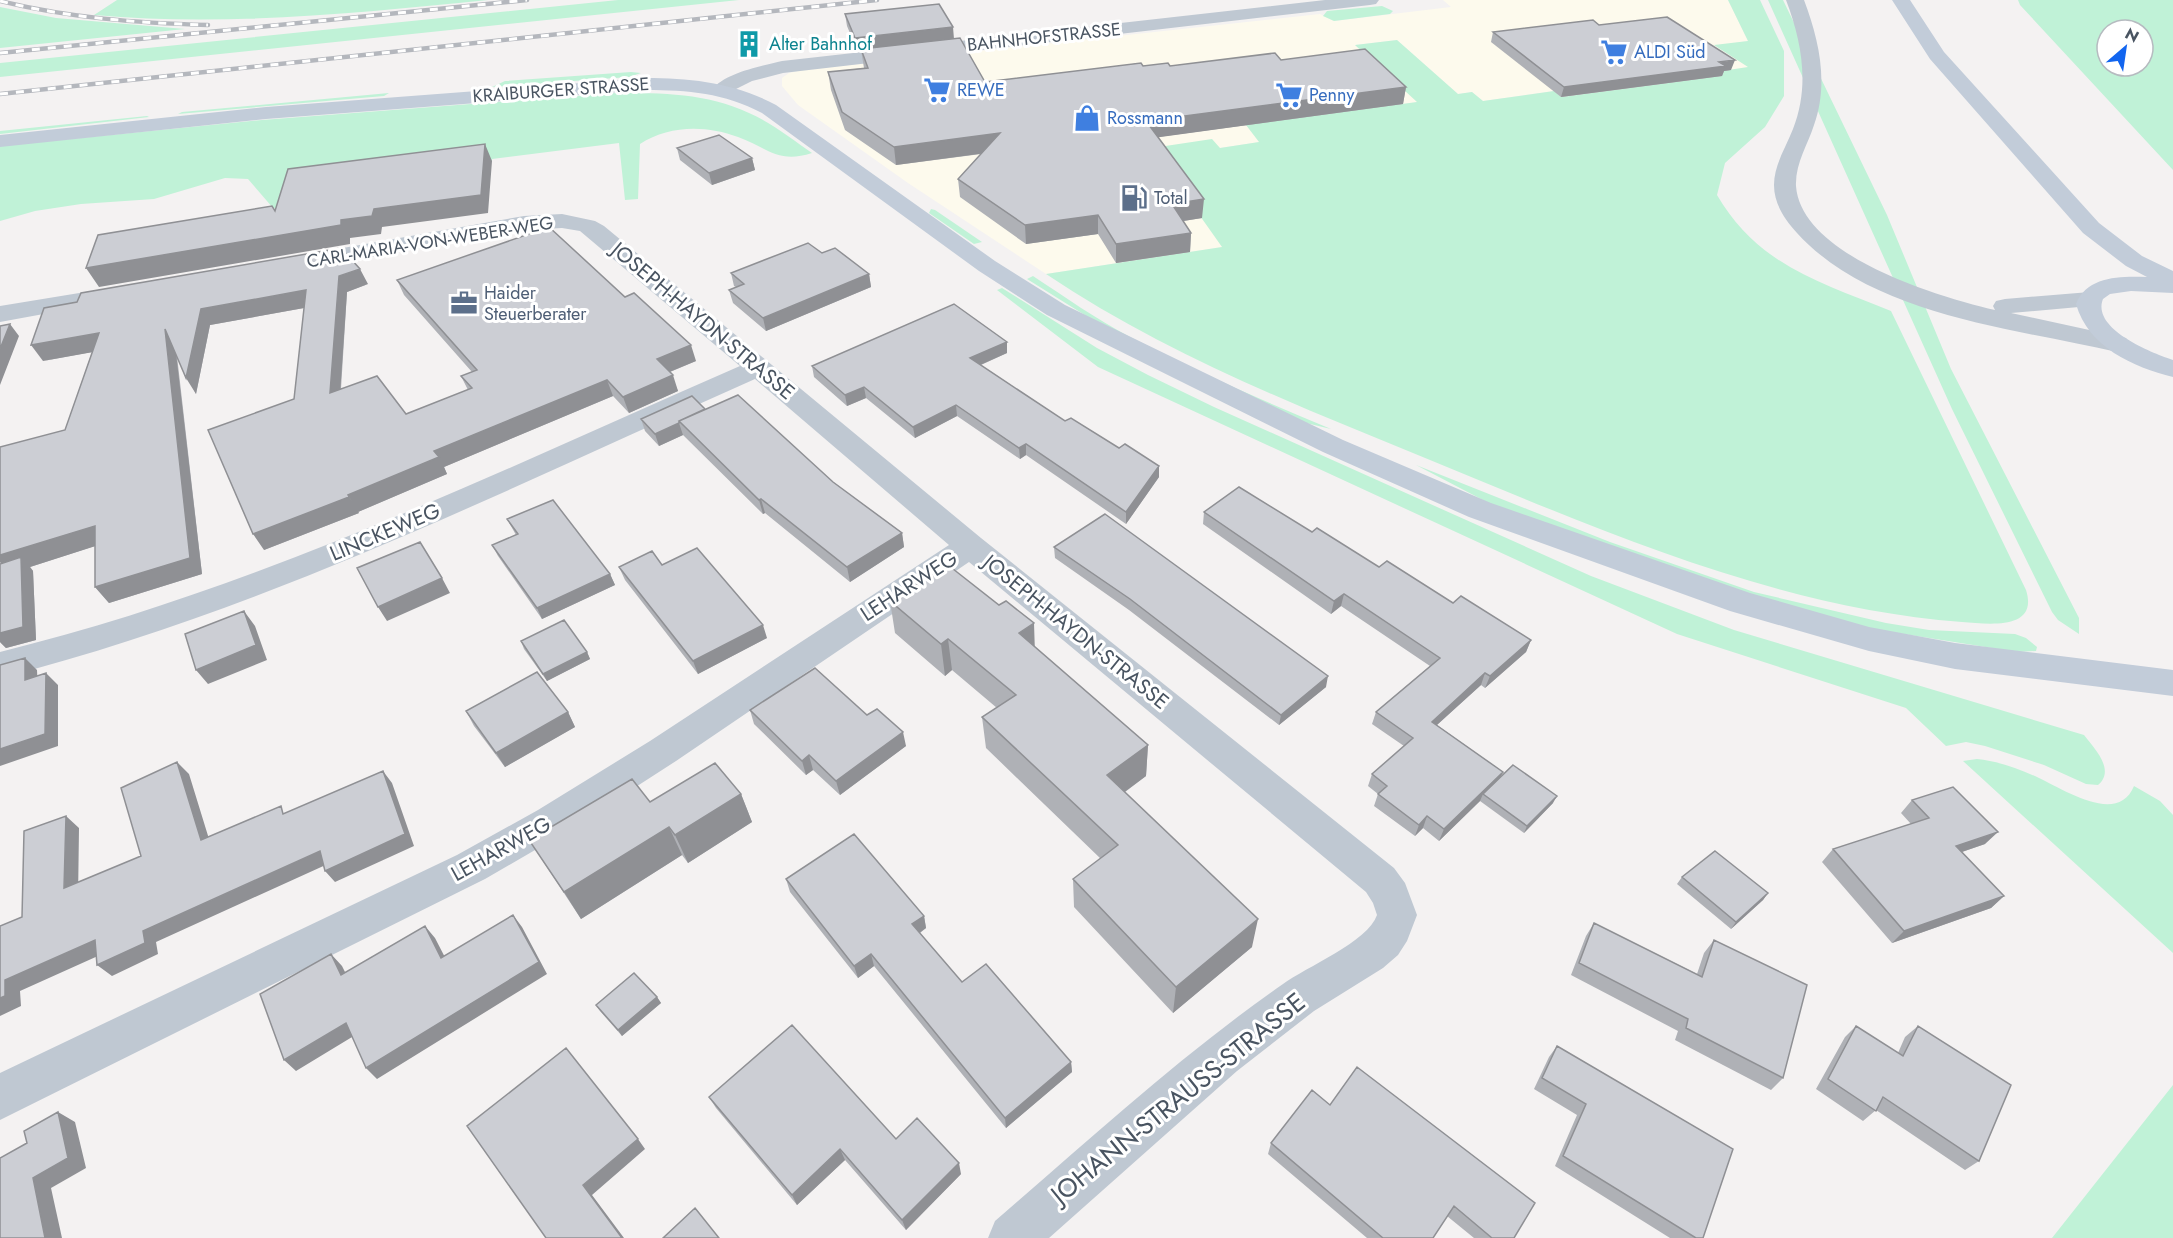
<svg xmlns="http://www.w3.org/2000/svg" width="2173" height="1238" font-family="Jost,sans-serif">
<rect width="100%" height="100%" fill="#f4f2f2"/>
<!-- commercial -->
<path fill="#fdfaed" d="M1443 0H1728L1748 41 1715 46 1749 67 1722 76 1561 97 1554 91 1483 101 1472 92 1458 94 1397 40 1355 45 1418 102 1246 125 1260 142 1219 148H1152L1223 247 1046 274 908 183 798 105 782 86V78L789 73 803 70 1320 14 1334 21 1451 7Z"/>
<!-- green -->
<path fill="#c0f2d7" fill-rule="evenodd" d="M117 0H488C357 13 226 27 94 15Z
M618 0H739L0 77V63Z
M1728 0H1760L1784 51V96L1765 127 1725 163 1717 195C1758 265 1819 282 1891 311L2026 590C2039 631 1988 624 1962 622 1776 608 1601 530 1430 460 1298 406 1165 354 1046 274L1222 247 1152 148 1212 139 1220 148 1259 142 1246 125 1417 102 1355 45 1397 40 1458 94 1472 92 1483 101 1554 91 1562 97 1721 76 1715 72 1748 67 1714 45 1748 41Z
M1768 0H1783L1887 215 1951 369 2079 618V634L2058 620 2052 612 1952 409Z
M2018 0H2173V170L2020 5ZM2107 30H2143V66H2107Z
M1382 6 1393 11 1390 14 1334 21 1323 16 1327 11Z
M0 7 56 18 185 29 0 48Z
M631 72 641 73 629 77 492 87 505 81Z
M389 93 384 96 178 114 182 112Z
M616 93C662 93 707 93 749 113 772 123 792 139 812 153 778 164 768 148 738 137 706 125 669 125 640 144L638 199 625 200 619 143 492 159V161L283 209 273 208 248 179 225 178 154 199 81 204 35 211 0 221V146L262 120Z
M147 116 149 117 0 134V131Z
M931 209 935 210 982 242 974 244 929 213Z
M1033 276C1065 297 1096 319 1130 337 1195 371 1263 401 1331 429L1306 423 1120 337 1027 279Z
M1002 288 1097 348 1148 375 1214 407 1591 576 1734 630 2084 735C2094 748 2116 770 2098 785L2086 784 2044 765 1985 746 1966 742 1946 746 1906 708 1677 634 1098 367 997 290Z
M1416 465 1610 542 1754 592 1886 623 1929 630 2015 634 2026 638 2037 647 2036 651 2017 652 1885 631 1807 615 1502 510Z
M1977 759C1998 761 2020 769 2039 778 2063 789 2118 826 2134 786L2160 801 2173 815V953L1963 761Z
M2173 1085V1238H2052Z"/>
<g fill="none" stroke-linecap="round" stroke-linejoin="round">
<!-- minor -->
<path fill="#bfc8d2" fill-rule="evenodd" d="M1325 0H1379L1376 4 1370 5 783 73 752 81 722 96 715 94 712 90C724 73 762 66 782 61Z
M1786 0H1804C1819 40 1829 83 1814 125 1808 144 1795 164 1796 186 1801 256 1939 297 1995 310L1993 306 1996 301 2005 299 2090 292 2099 294 2102 299 2099 304 2090 306 2011 313 2126 338 2130 344 2126 350 2117 352C2013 328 1873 316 1797 233 1785 220 1774 204 1774 185 1774 165 1786 147 1793 129 1810 86 1802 42 1786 0Z
M562 214 595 221 604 226 981 538 1394 868 1405 883 1417 915 1407 941 1398 955 1383 968 1314 1011 1237 1071 1049 1238H988L995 1221C1089 1140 1181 1055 1283 984 1306 967 1368 942 1377 915L1373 903 1366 892 969 562 676 761 566 832 485 879 0 1120V1073L457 855 538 810 650 741 949 545 755 379C506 489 265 611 0 678V652C258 589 497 472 740 366L580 231 562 228 524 230 303 269 295 267 291 262 295 257 303 255 524 216Z
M122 286 131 288 134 293 131 298 0 322V306Z"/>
<!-- secondary -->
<path fill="#c2ccd9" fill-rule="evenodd" d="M1892 0H1910L1944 52 2099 223 2142 256 2173 271V293L2131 291 2110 294 2103 299C2091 329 2152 353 2173 360V377C2133 367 2088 347 2076 304 2087 276 2120 276 2147 277L2126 266 2083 233 1930 59Z
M646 78C692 78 735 83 776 105L995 261 1065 305 1343 440 1491 503 1750 593 1869 627 1955 643 2173 670V696L1955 669 1869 651 1730 611 1469 517 1323 452 1047 315 979 271 762 113C724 93 688 90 646 90L266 119 0 147V135L266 107Z"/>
<defs>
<path id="rail" d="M0 1C69 18 138 23 208 25
M0 53 527 0
M0 94 877 0"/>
</defs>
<!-- rail casing -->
<use href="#rail" stroke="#b4b7bd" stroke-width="4.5"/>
<!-- rail -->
<use href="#rail" stroke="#fff" stroke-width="3" stroke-dasharray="8" stroke-linecap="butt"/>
</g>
<!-- wall -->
<path fill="#afb1b6" d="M845 14 953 27V38L985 82 1143 66H1170L1281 60 1406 87 1403 104 1158 137 1202 218 1183 221 1191 233 1190 252 1116 263 1098 234 1026 244 960 197 958 179 981 154 896 165 845 130 831 90 828 72 864 68 861 50H857L847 26Z
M1599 25 1731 70 1724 71 1722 76 1561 97 1491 42 1493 32Z
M677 148 752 158 755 170 712 185 680 160Z
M822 253 869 274 871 287 766 331 733 303 729 290 736 287 734 286 731 273Z
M397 280 696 361 670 372 678 391 629 413 613 396 444 467 447 474 358 512 359 513 264 550 294 399 304 308 210 325 196 394 177 356 202 574 109 603 95 587V546L30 567 33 571 36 640 6 648 0 642V564L1 563 0 562V555L65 430 92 352 43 361 368 284 347 292 341 389 406 414 468 390 461 376 472 372 404 295Z
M1007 342V353L981 365 1065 421 1119 448 1159 466V477L1126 524 1026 455 1020 459 957 416 915 438 866 398 847 406 814 377 812 366Z
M705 409 833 482 902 533 904 547 850 582 765 513 763 514 683 435 659 446 645 431 641 419Z
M1204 512 1312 532 1379 567 1531 640 1526 652 1485 688 1481 685 1437 725 1503 772 1500 777 1553 803 1524 833 1480 801 1439 841 1423 828 1415 836 1374 806 1378 794 1368 786 1372 774 1404 746 1372 724 1376 712 1430 666 1341 606 1331 614 1203 524Z
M507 519 610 574 615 585 542 619 498 556 492 545 516 535Z
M1054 547 1326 687 1279 725 1129 610 1055 558Z
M662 565 767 638 698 674 625 580 619 567Z
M890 601 1035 647 1148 745 1146 776 1125 792 1252 947 1173 1013 1074 907 1073 879 1101 859 986 748 982 717 997 708 952 670 945 676 895 633Z
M521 641 587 652 590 659 547 681 524 649Z
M750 710 867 715 906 746 840 795 813 770 806 775 754 724Z
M466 711 568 712 575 727 505 767 474 726Z
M741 794 752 822 688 863 682 855 581 919 529 840 650 802Z
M1912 800 1985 844 1962 852 2004 896 1991 908 1892 943 1822 862 1833 849 1911 824 1901 813Z
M1682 877 1768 893 1763 900 1731 929 1677 884Z
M786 879 924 916 926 928 920 933 962 982 1071 1062 1072 1072 1006 1128 874 966 858 978 790 892Z
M1594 923 1697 974 1704 953 1714 940 1783 1078 1771 1090 1675 1040 1678 1031 1571 975 1586 936Z
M657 997 661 1003 622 1036 600 1011 596 1005Z
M1856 1026 1898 1053 1905 1037 1918 1026 1979 1161 1965 1170 1876 1110 1863 1121 1816 1089 1845 1037Z
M1557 1046 1703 1238H1670L1555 1166 1577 1115 1534 1089 1549 1057Z
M709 1097 896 1139 961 1174 906 1230 845 1160 797 1205 716 1108Z
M1330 1105 1514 1238H1474L1447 1216 1433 1238H1367L1268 1154 1271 1143Z"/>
<!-- shaded-wall -->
<path fill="#8f9094" d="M953 27 954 39 857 50 855 38Z
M1735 60 1731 70 1724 71 1722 76 1561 97 1564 87Z
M1406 87 1403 104 1146 139V121Z
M1000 133 1001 151 896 165 894 147Z
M485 144 492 161 488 213 382 227 381 234 350 238V244L99 287 86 268 374 209Z
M752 158 755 170 712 185 709 173Z
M1204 199 1202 218 1171 223 1172 204Z
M1098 215V234L1026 244 1025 225Z
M1191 233 1190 252 1116 263V244Z
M360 269 368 284 347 292 339 409 330 393 339 276Z
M869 274 871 287 766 331 763 318Z
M306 290 315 306 210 325 196 394 186 378 201 309Z
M10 324 19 336 0 385V349Z
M165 329 175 345 202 574 109 603 95 587Z
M99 333 110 349 43 361 31 345Z
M1007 342V353L971 369 970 358Z
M691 345 696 361 662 375 657 359Z
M673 375 678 391 629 413 623 397Z
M607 380 613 396 444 467 447 474 358 512 348 495 434 451Z
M864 387 866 398 847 406 845 395Z
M956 405 957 416 915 438 913 427Z
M679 423 683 435 659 446 655 434Z
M1026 444V455L1020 459 1019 448Z
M1159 466V477L1126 524V512Z
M349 497 359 513 264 550 253 534Z
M761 499 765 513 763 514 759 500Z
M95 526 108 542 30 567 33 571 36 640 6 648 0 642V633L10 573 0 562V555Z
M902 533 904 547 850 582 847 567Z
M610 574 615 585 542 619 537 608Z
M442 578 450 593 387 621 378 607Z
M1344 594 1341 606 1331 614 1334 601Z
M244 611 255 626 267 660 208 684 196 670Z
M1034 623 1035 654 1019 633Z
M763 625 767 638 698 674 693 661Z
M948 639 952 670 945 676 941 644Z
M1531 640 1526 652 1485 688 1490 676Z
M587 652 590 659 547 681 543 674Z
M25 658 37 670 38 692 25 680Z
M46 673 58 685V746L0 766V749Z
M1485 673 1481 685 1428 733 1432 722Z
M1328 676 1326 687 1279 725 1281 715Z
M568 712 575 727 505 767 496 753Z
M903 732 906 746 840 795 836 781Z
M1148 745 1146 776 1107 805V775Z
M809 755 813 770 806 775 802 761Z
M177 762 189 774 213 852 201 840Z
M383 771 392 783 414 846 335 882 325 871Z
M1503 772 1497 784 1483 794 1480 801 1439 841 1444 829Z
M741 794 752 822 688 863 675 835Z
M1557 796 1553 803 1524 833 1527 826Z
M66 816 79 828 78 900 64 888Z
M1427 816 1423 828 1415 836 1419 825Z
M669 827 682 855 581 919 564 892Z
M1998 832 1985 844 1944 858 1956 846Z
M320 851 330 863 156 942 158 954 112 976 97 965 143 931Z
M1768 893 1763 900 1731 929 1736 922Z
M2004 896 1991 908 1892 943 1904 931Z
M513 915 522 927 547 974 377 1079 366 1068Z
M924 916 926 928 915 936 912 924Z
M1258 919 1252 947 1173 1013 1176 987Z
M425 926 435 938 451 969 441 958Z
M95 940 109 951 20 991 21 1006 0 1016V998L5 980Z
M331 954 342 966 352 986 341 975Z
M871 954 874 966 858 978 854 966Z
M657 997 661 1003 622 1036 618 1030Z
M346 1023 357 1034 296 1071 284 1060Z
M1071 1062 1072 1072 1006 1128 1005 1118Z
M58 1112 75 1122 86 1168 51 1188 62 1238H45L33 1178Z
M638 1139 645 1149 592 1195 624 1238H622L583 1185Z
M840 1149 845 1160 797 1205 792 1195Z
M959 1163 961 1174 906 1230 902 1220Z"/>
<!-- building -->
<path fill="#ccced4" stroke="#8f9094" stroke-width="1.5" d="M939 4 953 27 855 38 845 14Z
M1667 17 1735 60 1719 62 1726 66 1564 87 1493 32 1593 20 1599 25Z
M960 38 985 82 1141 63 1143 66 1168 63 1170 66 1275 53 1281 60 1365 49 1406 87 1146 121 1204 199 1172 204 1191 233 1116 244 1098 215 1025 225 958 179 1000 133 894 147 842 112 828 72 868 68 861 49Z
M719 135 752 158 709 173 677 148Z
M485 144 481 195 374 209 372 216 341 220V225L86 268 98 235 272 206 275 211 288 169Z
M549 227 625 297 634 293 691 345 657 359 673 375 623 397 607 380 434 451 439 457 348 495 349 497 253 534 208 430 294 399 306 290 201 309 186 378 165 329 190 558 95 587V526L0 555V447L65 430 99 333 31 345 44 308 77 302 81 293 341 248 360 269 339 276 330 393 377 376 406 414 472 388 461 376 477 370 397 280Z
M808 243 822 253 835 248 869 274 763 318 729 290 744 284 731 273Z
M954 304 1007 342 970 358 1065 421 1071 418 1119 448 1125 444 1159 466 1126 512 1026 444 1019 448 956 405 913 427 864 387 845 395 812 366Z
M10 324 0 349V326Z
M738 395 833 482 902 533 847 567 761 499 759 500 679 421Z
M692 396 705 409 679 421V423L655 434 641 419Z
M1239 487 1312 532 1317 528 1379 567 1387 561 1453 603 1461 596 1531 640 1490 676 1485 673 1432 722 1503 772 1444 829 1427 816 1419 825 1378 794 1387 786 1372 774 1413 738 1376 712 1440 658 1344 594 1334 601 1204 512Z
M553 500 610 574 537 608 492 545 518 534 507 519Z
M1105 514 1328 676 1281 715 1130 599 1054 547Z
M420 542 442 578 378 607 357 568Z
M697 548 763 625 693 661 619 567 652 551 662 565Z
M21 557 23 627 0 633V564Z
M948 565 999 605 1006 601 1034 623 1019 633 1148 745 1107 775 1258 919 1176 987 1073 879 1118 845 982 717 1016 695 948 639 941 644 890 601Z
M244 611 256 645 196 670 185 634Z
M564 620 587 652 543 674 521 641Z
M25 658V680L46 673 45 734 0 749V665Z
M815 668 867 715 877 709 903 732 836 781 809 755 802 761 750 710Z
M537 672 568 712 496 753 466 711Z
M177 762 201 840 281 806 283 814 383 771 405 834 325 871 320 851 143 931 145 943 97 965 95 940 5 980V996L0 998V926L22 917 24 831 66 816 64 888 141 856 121 788Z
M715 763 741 794 675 835 669 827 564 892 529 840 632 779 650 802Z
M1513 765 1557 796 1527 826 1483 794Z
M1953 787 1998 832 1956 846 2004 896 1904 931 1833 849 1929 818 1912 800Z
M854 834 924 916 912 924 962 982 986 964 1071 1062 1005 1118 871 954 854 966 786 879Z
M1715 851 1768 893 1736 922 1682 877Z
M513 915 539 962 366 1068 346 1023 284 1060 260 994 331 954 341 975 425 926 441 958Z
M1594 923 1702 977 1714 940 1807 985 1783 1078 1686 1028 1688 1019 1579 963Z
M634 973 657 997 618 1030 596 1005Z
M792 1025 896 1139 917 1118 959 1163 902 1220 840 1149 792 1195 709 1097Z
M1856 1026 1903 1056 1918 1026 2011 1085 1979 1161 1883 1097 1876 1111 1828 1079Z
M1557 1046 1733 1149 1703 1238H1696L1563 1156 1586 1104 1542 1078Z
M566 1048 638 1139 583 1185 622 1238H546L467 1126Z
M1357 1067 1535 1203 1514 1238H1492L1454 1206 1433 1238H1383L1271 1143 1312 1090 1330 1105Z
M58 1112 68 1158 33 1178 45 1238H0V1158L27 1143 24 1131Z
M695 1208 719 1238H663Z"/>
<!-- icons -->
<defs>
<symbol id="building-bare" viewBox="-9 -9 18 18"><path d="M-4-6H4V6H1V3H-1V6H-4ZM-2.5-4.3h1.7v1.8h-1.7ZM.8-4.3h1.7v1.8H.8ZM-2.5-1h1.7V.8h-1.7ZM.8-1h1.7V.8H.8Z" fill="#0f9aa8" stroke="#fff" stroke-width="2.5" paint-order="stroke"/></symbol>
<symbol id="supermarket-bare" viewBox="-9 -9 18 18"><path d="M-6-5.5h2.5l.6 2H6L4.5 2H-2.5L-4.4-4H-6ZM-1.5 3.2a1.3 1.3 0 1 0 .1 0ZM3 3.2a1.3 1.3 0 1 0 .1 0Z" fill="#3f7fe0" stroke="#fff" stroke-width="2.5" paint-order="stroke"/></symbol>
<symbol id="shop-bare" viewBox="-9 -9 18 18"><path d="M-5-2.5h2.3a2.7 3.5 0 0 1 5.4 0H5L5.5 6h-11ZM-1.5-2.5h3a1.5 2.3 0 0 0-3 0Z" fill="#3f7fe0" stroke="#fff" stroke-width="2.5" paint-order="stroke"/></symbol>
<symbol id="fuel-bare" viewBox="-9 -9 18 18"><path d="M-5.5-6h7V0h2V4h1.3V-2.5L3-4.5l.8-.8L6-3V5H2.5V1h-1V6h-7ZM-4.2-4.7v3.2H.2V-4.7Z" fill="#5c6f8a" stroke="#fff" stroke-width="2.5" paint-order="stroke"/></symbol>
<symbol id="office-bare" viewBox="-9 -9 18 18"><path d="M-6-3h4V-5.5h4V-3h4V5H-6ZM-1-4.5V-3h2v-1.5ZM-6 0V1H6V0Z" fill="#5c6f8a" stroke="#fff" stroke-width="2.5" paint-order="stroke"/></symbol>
</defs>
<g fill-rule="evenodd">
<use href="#building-bare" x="730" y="25" width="38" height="38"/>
<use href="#supermarket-bare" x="1595" y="33" width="38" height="38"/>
<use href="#supermarket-bare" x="918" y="71" width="38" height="38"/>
<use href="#supermarket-bare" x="1270" y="76" width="38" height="38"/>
<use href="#shop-bare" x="1068" y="99" width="38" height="38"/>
<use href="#fuel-bare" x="1115" y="179" width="38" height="38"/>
<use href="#office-bare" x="445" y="284" width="38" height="38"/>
</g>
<g text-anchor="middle" stroke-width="6" stroke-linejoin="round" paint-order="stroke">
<!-- far-street labels -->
<g font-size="18" fill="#495461" stroke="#fff">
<text transform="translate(1044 37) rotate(-6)" y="6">BAHNHOFSTRASSE</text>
<text transform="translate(561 90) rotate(-4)" y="6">KRAIBURGER STRASSE</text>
<text transform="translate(430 242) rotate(-9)" y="6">CARL-MARIA-VON-WEBER-WEG</text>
</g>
<!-- far-culture labels -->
<g font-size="18" fill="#0d838f" stroke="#fff" text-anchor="start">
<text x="769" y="50">Alter Bahnhof</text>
</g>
<!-- far-shop labels -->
<g font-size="18" fill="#366cbe" stroke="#fff" text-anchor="start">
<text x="1634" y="58">ALDI Süd</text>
<text x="957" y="96">REWE</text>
<text x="1309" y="101">Penny</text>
<text x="1107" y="124">Rossmann</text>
</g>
<!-- far-service labels -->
<g font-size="18" fill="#4e5e75" stroke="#fff" text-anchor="start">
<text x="1154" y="204">Total</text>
<text x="484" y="299">Haider<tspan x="484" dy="21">Steuerberater</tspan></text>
</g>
<!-- street labels -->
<g font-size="21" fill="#495461" stroke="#fff">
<text transform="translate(703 321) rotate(40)" y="7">JOSEPH-HAYDN-STRASSE</text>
<text transform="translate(385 532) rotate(-23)" y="7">LINCKEWEG</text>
<text transform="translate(909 586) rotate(-33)" y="7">LEHARWEG</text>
<text transform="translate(1076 632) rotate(39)" y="7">JOSEPH-HAYDN-STRASSE</text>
<text transform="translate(501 849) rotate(-29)" y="7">LEHARWEG</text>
</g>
<!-- near-street labels -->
<g font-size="26" fill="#495461" stroke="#fff">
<text transform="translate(1178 1098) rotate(-39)" y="9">JOHANN-STRAUSS-STRASSE</text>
</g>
</g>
<!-- north arrow -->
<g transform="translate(2125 48) rotate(29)"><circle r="28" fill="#ffffff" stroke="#b6bbc0" stroke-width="1.5"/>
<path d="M0-4.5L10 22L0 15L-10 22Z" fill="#1265ef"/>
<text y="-9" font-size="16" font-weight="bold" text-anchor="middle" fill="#495461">N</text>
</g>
</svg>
